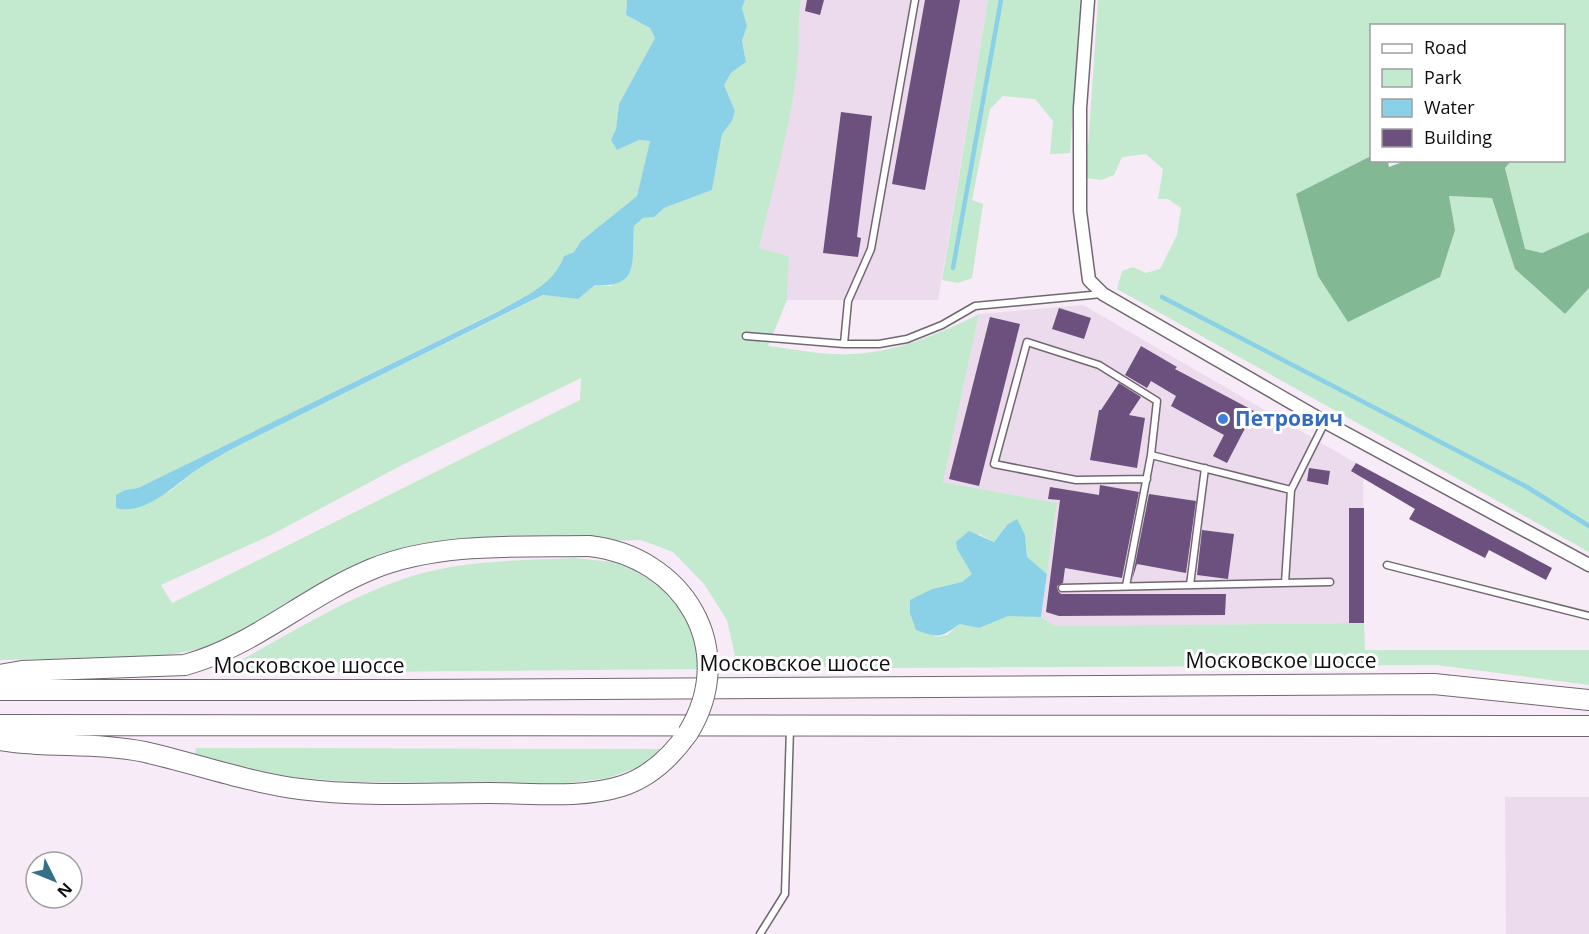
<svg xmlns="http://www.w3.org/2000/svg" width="1589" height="934" font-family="'Open Sans',sans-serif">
<rect width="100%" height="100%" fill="#f7ebf7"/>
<!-- built -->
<path fill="#ecdbec" d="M801 0H988L938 300H787L789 256 759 248 784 138 798 58 797 19Z
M1083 305 1363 467 1364 623 1054 626 1041 617 1057 503 943 482 979 314Z
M1505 797H1589V934H1506Z"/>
<!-- green -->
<path fill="#c3e9ce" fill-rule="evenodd" d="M0 0H627L626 15 650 28 655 38 619 104 616 129 611 140 617 150 639 140 650 141 637 196 581 241 574 252 564 256C554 285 523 297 498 311L138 488 125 490 169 492 195 471 232 449 544 295 578 299 595 285 612 286 633 239 634 226 643 218 654 217 664 208 712 190 722 134 732 121 735 111 724 85 731 73 746 62 742 41 747 26 742 8 745 0H801C797 20 800 39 798 59 792 123 773 186 759 248L789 256 787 300 768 346C795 349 825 356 852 354 897 352 939 334 979 314L943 482 1057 503 1047 574 1027 557 1025 535 1007 525 994 542 979 534 957 549 973 574 962 582 932 589 935 637 947 635 960 624 979 628 1008 615 1041 617 1055 626 1364 623 1365 650H1589V685L1437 665 885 668 737 665 727 620 704 584 673 552 641 540 434 545 221 645 157 657 0 660ZM581 378 580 400 172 603 161 585 271 535 402 465Z
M988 0H1080L1070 153 1050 154 1053 121 1035 99 1003 96 990 109 972 200 983 204 972 278 958 283 942 280Z
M1098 0H1589V232L1542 253 1525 250 1505 168 1511 161 1564 160V26H1372L1371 156 1297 194 1348 321 1403 294 1455 230 1449 196 1492 198 1515 269 1565 314 1589 288V552L1117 289 1122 271 1133 267 1146 273 1160 269 1177 235 1181 208 1168 199H1158L1163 169 1146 154 1122 157 1114 175 1101 180 1086 178Z
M576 558 620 563 661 585 682 612 695 636 701 669 234 673V664C297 630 361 588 431 571 479 560 528 560 576 558Z
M196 748 668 749 647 764 608 778 561 784 352 782 266 775 194 757Z"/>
<!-- forest -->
<path fill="#82b893" d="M1371 156 1372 160 1388 161 1389 167 1405 161H1511L1505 168 1525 249 1542 253 1589 232V288L1565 314 1515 269 1492 198 1449 196 1455 230 1440 277 1348 322 1318 276 1296 194Z"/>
<!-- water -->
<path fill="#8ad1e8" d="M627 0H745L742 8 747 26 742 41 746 62 731 73 724 85 735 111 732 121 722 134 712 190 664 208 654 217 643 218 634 226C631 261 641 288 595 285L578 299 543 295 232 449C220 456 207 463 195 471 174 486 144 516 116 508V495L125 490 138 488 499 311C523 297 554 285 564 256L574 252 581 241 637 196 650 141 639 140 617 150 611 140 616 129 619 104 655 38 650 28 626 15Z
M1017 519 1025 535 1027 557 1047 574 1041 617 1008 616 979 628 960 624C940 638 939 638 916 630L910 613V600L932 589 962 582 972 574 957 549 956 542 969 531 994 542 1007 525Z"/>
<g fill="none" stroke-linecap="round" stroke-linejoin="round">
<!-- stream -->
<path stroke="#8ad1e8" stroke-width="4.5" d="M953 268 1001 0
M1162 297 1527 487 1589 526"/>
</g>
<!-- building -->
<path fill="#6c507d" d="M807 0H824L820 15 805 11Z
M925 0H960L925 190 892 184Z
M841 112 872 116 857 237 861 238 858 257 823 253Z
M1059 308 1091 318 1084 339 1052 329Z
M990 317 1020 324 979 486 949 479Z
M1141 346 1177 367 1175 369 1254 411 1227 463 1213 456 1224 435 1171 406 1176 396 1151 381 1147 388 1125 375Z
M1119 383 1141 397 1129 415 1145 418 1137 468 1090 460 1099 410H1101Z
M1356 463 1552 568 1546 580 1489 550 1485 558 1409 519 1415 509 1351 471Z
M1309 468 1330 471 1328 485 1307 481Z
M1100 485 1139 492 1122 578 1065 568 1063 583 1057 586 1058 591 1061 594H1226L1225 615 1059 616 1046 612 1060 500 1048 499 1050 487 1099 495Z
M1149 494 1196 501 1186 573 1137 564 1132 580Z
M1349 508H1364V623H1349Z
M1202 530 1234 534 1228 579 1197 575Z"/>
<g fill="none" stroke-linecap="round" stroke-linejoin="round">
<defs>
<path id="service" d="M746 336 844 344H879L907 339 942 325 975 306 1102 294
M844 344 848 301 871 249 915 0
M1151 455 1291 490
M1387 565 1589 616
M1285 583 1291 490 1325 422
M1190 585 1205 468
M1126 586 1151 455 1157 401 1099 365 1027 342 994 464 1076 480 1147 479
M1062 588 1330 582
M760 934 785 894 790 728"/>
<path id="minor" d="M1088 0 1080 108V211L1089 280 1103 294 1325 422 1589 565"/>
<path id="trunk" d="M0 675 22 671 185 665C254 646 306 596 372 569 438 542 518 547 589 546
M0 690H407L1434 684 1589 700
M0 725 1589 726
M0 740C47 748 97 742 145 752 197 764 247 782 300 789 362 797 427 793 490 793 533 793 581 799 622 786 650 777 671 757 688 733"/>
</defs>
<!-- service casing -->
<use href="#service" stroke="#716771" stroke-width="9"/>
<!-- minor casing -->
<use href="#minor" stroke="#716771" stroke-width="15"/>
<!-- trunk casing -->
<use href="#trunk" stroke="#716771" stroke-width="22"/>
<!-- service -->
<use href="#service" stroke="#fff" stroke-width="6"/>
<!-- minor -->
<use href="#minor" stroke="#fff" stroke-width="12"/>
<!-- trunk -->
<use href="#trunk" stroke="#fff" stroke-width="20"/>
<defs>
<path id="trunk-bridge" d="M589 546C683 556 740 649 688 733"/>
</defs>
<!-- trunk-bridge casing -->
<use href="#trunk-bridge" stroke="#716771" stroke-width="22" stroke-linecap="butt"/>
<!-- trunk-bridge -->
<use href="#trunk-bridge" stroke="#fff" stroke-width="20"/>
</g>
<!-- markers -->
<circle fill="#3f7fe0" stroke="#fff" stroke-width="2" cx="1223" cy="419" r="6"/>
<g text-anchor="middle" stroke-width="6" stroke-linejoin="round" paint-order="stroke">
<!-- shop labels -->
<g font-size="21" font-weight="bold" fill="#366cbe" stroke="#fff" text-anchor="start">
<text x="1235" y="426">Петрович</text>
</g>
<!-- street labels -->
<g font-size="21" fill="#100d10" stroke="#fff">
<text x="1281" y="668">Московское шоссе</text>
<text x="795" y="671">Московское шоссе</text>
<text x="309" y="673">Московское шоссе</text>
</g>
</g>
<!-- legend -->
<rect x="1370" y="24" width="195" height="138" fill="#ffffff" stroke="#9f9e9f" stroke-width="1.5"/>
<rect x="1382" y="44" width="30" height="9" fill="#ffffff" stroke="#9f9e9f" stroke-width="1.5"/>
<text x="1424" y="54" font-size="18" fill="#100d10">Road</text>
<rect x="1382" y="69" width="30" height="18" fill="#c3e9ce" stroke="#9f9e9f" stroke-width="1.5"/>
<text x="1424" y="84" font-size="18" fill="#100d10">Park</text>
<rect x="1382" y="99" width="30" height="18" fill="#8ad1e8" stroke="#9f9e9f" stroke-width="1.5"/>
<text x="1424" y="114" font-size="18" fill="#100d10">Water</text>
<rect x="1382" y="129" width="30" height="18" fill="#6c507d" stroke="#9f9e9f" stroke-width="1.5"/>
<text x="1424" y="144" font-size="18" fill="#100d10">Building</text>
<!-- north arrow -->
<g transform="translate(54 880) rotate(133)"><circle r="28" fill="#ffffff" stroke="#9f9e9f" stroke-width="1.5"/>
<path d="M0-4.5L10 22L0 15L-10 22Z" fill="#366f88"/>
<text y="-9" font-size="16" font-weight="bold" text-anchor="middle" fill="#100d10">N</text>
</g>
</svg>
